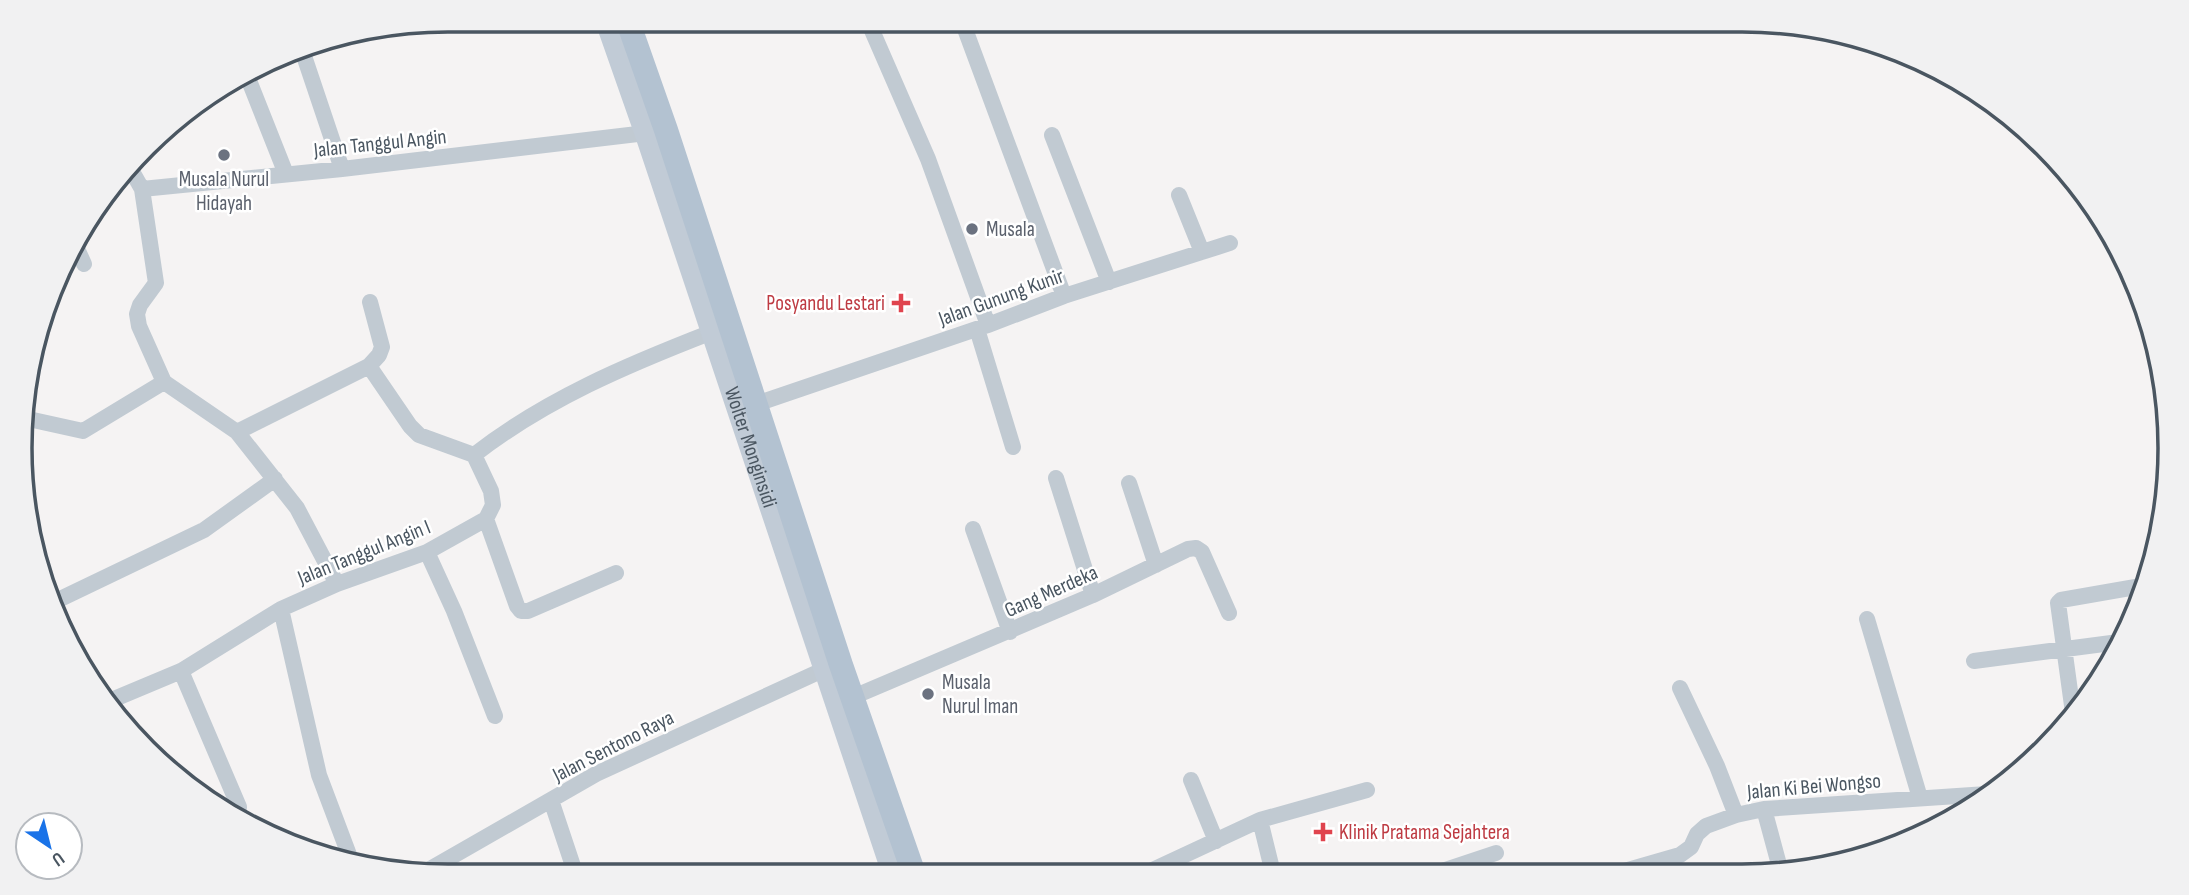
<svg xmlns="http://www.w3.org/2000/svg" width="2189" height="895" font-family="'Sofia Sans Condensed',sans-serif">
<rect width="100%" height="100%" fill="#f5f3f3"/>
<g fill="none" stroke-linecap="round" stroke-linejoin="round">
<!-- street -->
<path stroke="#c1cad2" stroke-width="16" d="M867 19 928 159 988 325
M962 21 1064 296
M301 47 342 169
M248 78 286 174
M1052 135 1109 282
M130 168 142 189 342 169 646 133
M142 189 156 283 140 305 137 314 139 326 164 382 237 432 297 508 337 584
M74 242 84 264
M1202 252 1230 243
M977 329 1013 447
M369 366 379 355 382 347 370 302
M756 404 988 325 1064 296 1202 252 1179 195
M24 418 83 431 164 382
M237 432 369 366 410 426 419 435 474 455
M1056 478 1093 595
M1129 483 1156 565
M486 519 517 606 521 611H528L616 573
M973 529 1010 632
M427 552 454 611 495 716
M56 601 204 530 275 479
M281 609 319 775 351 860
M1867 619 1920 798
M1974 661 2119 642
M181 671 239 807 238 815
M1680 688 1717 766 1736 815
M853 697 1093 595 1188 549 1196 548 1202 552 1229 613
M107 702 181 671 281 609 337 584 427 552 486 519 493 505 491 491 474 455C546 399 627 365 712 332
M2073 713 2058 603 2061 600 2147 585
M1191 780 1216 841
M551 800 576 875
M1764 809 1781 872
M1260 820 1367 790
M425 872 596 774 825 669
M1621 872 1680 855 1691 847 1697 834 1706 826 1736 815 1764 809 1987 794
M1436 873 1496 853
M1144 874 1260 820 1273 873"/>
<!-- secondary -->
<path stroke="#c1cbd6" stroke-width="23" id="s1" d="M606 19 646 133 894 875"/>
<!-- primary -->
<path stroke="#b3c2d1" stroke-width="24" d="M627 19 666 130 841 665 914 874"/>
</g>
<!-- markers -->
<g fill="#6b7280" stroke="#fff" stroke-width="2.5">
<circle cx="224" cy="155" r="7"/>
<circle cx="972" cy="229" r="7"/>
<circle cx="928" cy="694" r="7"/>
</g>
<g fill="#e0444e" stroke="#fff" stroke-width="2.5">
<path d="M897.5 292.5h7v7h7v7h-7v7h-7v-7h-7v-7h7z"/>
<path d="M1319.5 821.5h7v7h7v7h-7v7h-7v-7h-7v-7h7z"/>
</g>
<g text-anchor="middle" stroke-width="5" stroke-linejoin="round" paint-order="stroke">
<!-- street labels -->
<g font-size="21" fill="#4a5661" stroke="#fff">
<text transform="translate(380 143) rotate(-6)" y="7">Jalan Tanggul Angin</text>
<text transform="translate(1001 297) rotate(-20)" y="7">Jalan Gunung Kunir</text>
<text dy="7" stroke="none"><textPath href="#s1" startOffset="452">Wolter Monginsidi</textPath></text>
<text transform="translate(364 552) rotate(-22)" y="7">Jalan Tanggul Angin I</text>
<text transform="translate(1051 591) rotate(-24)" y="7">Gang Merdeka</text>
<text transform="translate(613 746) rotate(-27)" y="7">Jalan Sentono Raya</text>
<text transform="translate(1814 786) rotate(-5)" y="7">Jalan Ki Bei Wongso</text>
</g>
<!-- worship labels -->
<g font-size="21" fill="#5b616d" stroke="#fff" text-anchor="start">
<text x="224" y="186" text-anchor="middle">Musala Nurul<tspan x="224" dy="24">Hidayah</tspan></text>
<text x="986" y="236">Musala</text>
<text x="942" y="689">Musala<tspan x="942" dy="24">Nurul Iman</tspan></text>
</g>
<!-- health labels -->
<g font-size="21" fill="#be3a42" stroke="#fff" text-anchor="end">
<text x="885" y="310">Posyandu Lestari</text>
<text x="1339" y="839" text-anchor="start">Klinik Pratama Sejahtera</text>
</g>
</g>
<!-- crop -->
<path d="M0 0H2189V895H0ZM448 32H1742A416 416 0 0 1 2158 448V448A416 416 0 0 1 1742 864H448A416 416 0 0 1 32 448V448A416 416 0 0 1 448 32Z" fill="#f1f1f2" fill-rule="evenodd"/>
<path fill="none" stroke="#4a5661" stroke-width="3.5" d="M448 32H1742A416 416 0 0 1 2158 448V448A416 416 0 0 1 1742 864H448A416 416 0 0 1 32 448V448A416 416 0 0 1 448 32Z"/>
<!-- north arrow -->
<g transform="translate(49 846) rotate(145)"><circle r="33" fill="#ffffff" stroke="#b7bbc0" stroke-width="2"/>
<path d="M0-5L12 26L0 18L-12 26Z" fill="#1a73e8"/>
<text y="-10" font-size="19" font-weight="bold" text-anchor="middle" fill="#4a5661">U</text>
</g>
</svg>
